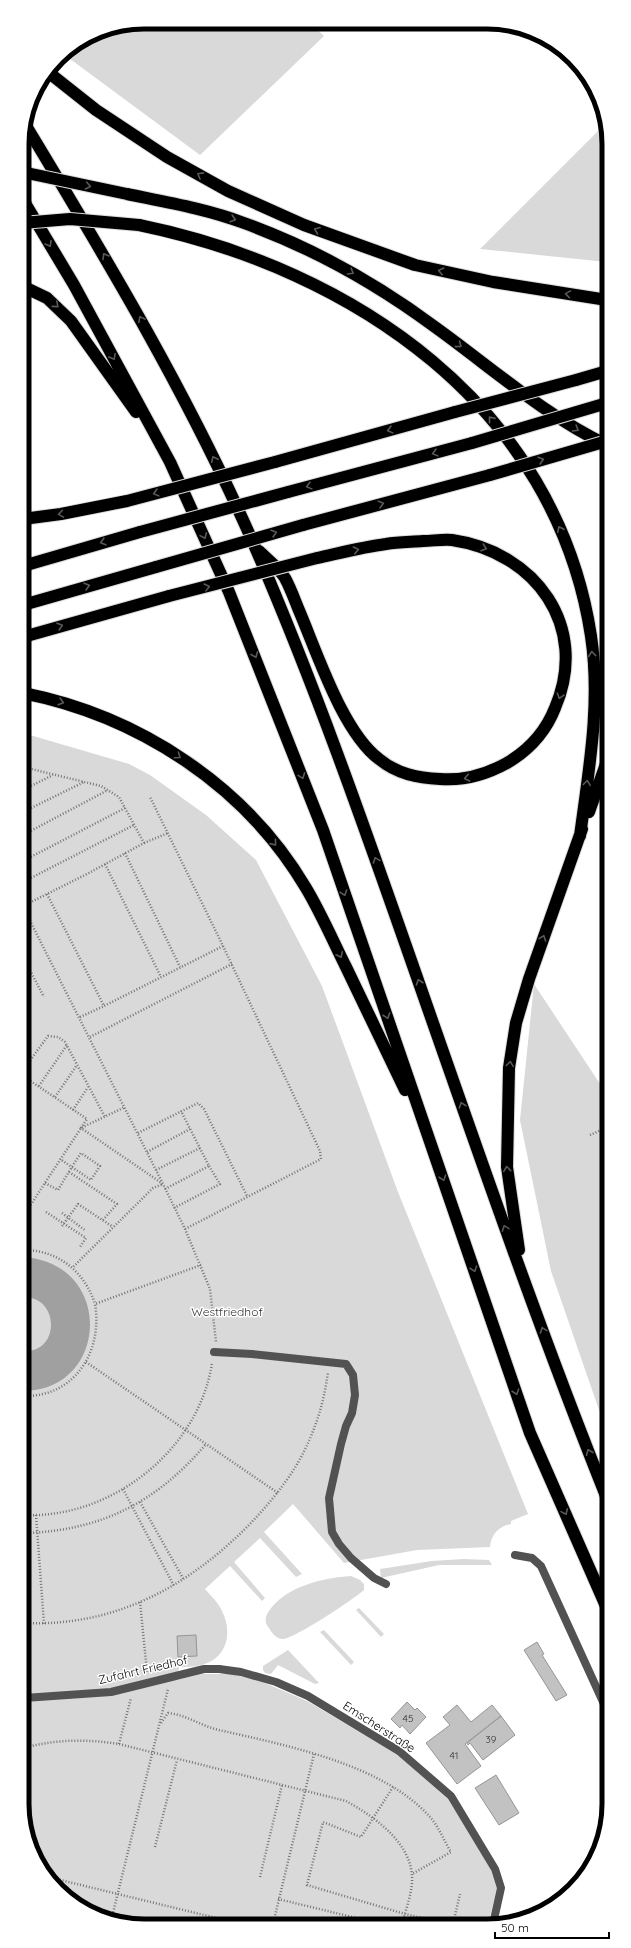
<svg xmlns="http://www.w3.org/2000/svg" width="631" height="1948" font-family="Quicksand,sans-serif">
<rect width="100%" height="100%" fill="#fff"/>
<!-- green -->
<path fill="#d9d9d9" d="M144 22 310 23 324 36 200 155 62 53 97 31Z
M607 122V262L480 249Z
M23 733 129 764 150 775 206 815 256 860 322 986 398 1192 528 1514 511 1521V1524C499 1526 491 1534 490 1547L417 1550 344 1563 293 1504 264 1532 302 1574 296 1577 260 1538 234 1562 265 1598 262 1601 230 1566 205 1589C211 1596 218 1602 222 1611 233 1633 227 1659 201 1665 194 1667 186 1667 179 1667L177 1680 202 1674H230L258 1680 307 1701 397 1754 448 1799 488 1862 497 1889 488 1924H120L90 1913 58 1891 35 1858 24 1828Z
M534 984 608 1096V1428L599 1410 551 1271 520 1120Z
M464 1559 489 1560 492 1565H439L381 1578 380 1569 432 1561Z
M351 1576 360 1580 364 1584V1590C354 1599 294 1639 283 1639 276 1639 272 1633 269 1628 264 1622 265 1617 269 1611 286 1586 323 1578 351 1576Z
M359 1608 384 1634 381 1637 356 1610Z
M324 1630 354 1662 351 1665 320 1632Z
M288 1650 319 1683 315 1684 278 1665 271 1674 265 1673 263 1670V1666Z"/>
<!-- water -->
<path fill="#a0a0a0" d="M24 1257C115 1264 109 1390 24 1391V1351C60 1353 60 1297 24 1297Z"/>
<!-- building -->
<path fill="#c2c2c2" stroke="#969696" d="M196 1635 197 1656 178 1657 177 1636Z
M537 1642 544 1654 542 1655 567 1695 556 1701 524 1650Z
M407 1702 415 1710 417 1708 426 1717 410 1734 402 1725 400 1728 391 1719Z
M457 1705 471 1722 492 1705 501 1716 465 1744 481 1766 457 1784 426 1743 450 1725 443 1717Z
M501 1716 515 1735 483 1760 470 1743 468 1745 467 1743Z
M496 1775 519 1813 499 1825 475 1788Z"/>
<g fill="none" stroke-linecap="round" stroke-linejoin="round">
<defs>
<path id="motorway" d="M48 72 96 110 167 157 228 191 304 225 415 265 493 282 607 300
M25 124C109 263 190 398 255 547 314 683 363 823 412 963 475 1143 537 1324 608 1501
M127 194C166 202 207 209 244 223 313 248 377 284 435 327 492 368 544 415 607 445
M22 198 74 285 170 462 229 592 323 830 530 1433 609 1613
M139 225C353 269 556 406 591 636 601 703 589 769 580 836
M22 286 47 298 71 321 136 412
M576 380 607 371
M275 462 455 412
M288 492 472 443
M23 519 61 514 127 501
M303 525 490 475
M259 551C267 559 279 568 285 578 290 587 294 598 298 608 317 652 342 731 379 759 397 774 418 778 440 779 464 781 487 774 507 763 529 750 546 731 555 708 590 626 535 552 452 540 443 539 432 541 423 541 411 542 398 542 386 544 363 547 340 553 317 558
M23 566 140 532
M23 605 156 567
M23 637 169 596
M23 693C139 716 246 786 306 888 321 913 333 941 346 967 366 1008 385 1049 405 1090
M589 812 607 761
M519 1250 507 1167 509 1068 516 1023 529 979 582 829"/>
</defs>
<!-- motorway casing -->
<use href="#motorway" stroke="#dbdbdb" stroke-width="14"/>
<!-- path -->
<path stroke="#747474" stroke-width="2.5" stroke-dasharray="1 2" stroke-linecap="butt" d="M23 767 101 786 119 797 144 843 87 874 23 906
M23 790 53 775
M23 812 84 782
M23 835 108 790
M144 843 168 833
M125 853 180 967
M23 861 125 808
M105 864 161 977
M23 882 134 825
M47 894 104 1006 223 946 150 797
M23 907 163 1184 153 1188 72 1268
M23 957 44 997
M80 1017 104 1006
M90 1037 232 964
M23 1070 48 1036 58 1037 65 1042 105 1117
M23 1076 87 1119 81 1128 163 1184 185 1229 210 1289 216 1342
M39 1086 67 1045
M55 1097 77 1065
M73 1110 88 1087
M138 1133 198 1103 204 1109 247 1196
M590 1135 608 1127
M147 1152 190 1129
M156 1170 200 1148
M69 1172 117 1204 103 1220
M45 1183 58 1190C65 1178 73 1165 81 1153L100 1166 91 1180 60 1159
M165 1189 209 1166 181 1111
M174 1208 220 1184 209 1166
M46 1212 86 1238 80 1247
M62 1213 86 1231
M24 1215 81 1128 125 1107
M62 1226 78 1204 113 1227
M185 1229 321 1159 320 1151 223 946
M24 1250C58 1250 85 1272 95 1304
M86 1362 278 1493
M24 1396C75 1397 103 1351 95 1304L201 1265
M123 1489 174 1586
M140 1502 184 1580
M24 1515C111 1519 199 1450 212 1363
M36 1515 44 1624
M24 1533C101 1531 157 1502 206 1444
M140 1602 147 1672
M24 1623C113 1627 186 1588 247 1527 273 1500 297 1471 311 1436 320 1415 325 1394 328 1372
M161 1723 168 1713C187 1715 201 1726 219 1730 285 1745 382 1764 429 1816 438 1825 444 1841 451 1852L412 1874
M119 1744 131 1698
M24 1748C56 1739 87 1739 119 1744L346 1801C373 1816 410 1841 412 1876 413 1891 406 1909 402 1924
M393 1787 361 1837 323 1822 307 1885 405 1914 448 1924
M155 1847 177 1760
M48 1877 241 1924
M260 1877 282 1785
M278 1899 381 1924
M111 1921 168 1689
M273 1924 314 1754
M453 1924 460 1894"/>
<!-- service -->
<path stroke="#525252" stroke-width="8" d="M214 1352 252 1354 346 1364 353 1375 355 1395 352 1413 346 1426 341 1444 329 1498 332 1532 339 1544 351 1558 374 1578 386 1584
M24 1698 111 1692 204 1669H219"/>
<!-- minor -->
<path stroke="#525252" stroke-width="8" d="M515 1555 532 1558 541 1566 609 1715
M219 1669 241 1672 276 1682 308 1696 399 1751 451 1796 495 1869 501 1888 493 1924"/>
<!-- motorway -->
<use href="#motorway" stroke="#000" stroke-width="12"/>
<defs>
<path id="motorway-bridge" d="M22 172 127 194
M22 223 70 219 139 225
M455 412 576 380
M472 443 607 403
M490 475 607 441
M127 501 275 462
M140 532 288 492
M156 567 303 525
M169 596 317 558"/>
</defs>
<!-- motorway-bridge casing -->
<use href="#motorway-bridge" stroke="#dbdbdb" stroke-width="14" stroke-linecap="butt"/>
<!-- motorway-bridge -->
<use href="#motorway-bridge" stroke="#000" stroke-width="12"/>
</g>
<!-- one-way arrows -->
<defs><path id="oneway-chevron" d="M-2-3.5L2.5 0L-2 3.5" fill="none" stroke-width="1.6" stroke-linecap="round" stroke-linejoin="round"/></defs>
<g stroke="#595959">
<use href="#oneway-chevron" transform="translate(200 175) rotate(-151)"/>
<use href="#oneway-chevron" transform="translate(88 186) rotate(12)"/>
<use href="#oneway-chevron" transform="translate(233 219) rotate(17)"/>
<use href="#oneway-chevron" transform="translate(317 230) rotate(-159)"/>
<use href="#oneway-chevron" transform="translate(49 244) rotate(60)"/>
<use href="#oneway-chevron" transform="translate(105 256) rotate(-121)"/>
<use href="#oneway-chevron" transform="translate(441 271) rotate(-167)"/>
<use href="#oneway-chevron" transform="translate(351 272) rotate(31)"/>
<use href="#oneway-chevron" transform="translate(568 294) rotate(-171)"/>
<use href="#oneway-chevron" transform="translate(56 305) rotate(41)"/>
<use href="#oneway-chevron" transform="translate(141 319) rotate(-119)"/>
<use href="#oneway-chevron" transform="translate(459 345) rotate(37)"/>
<use href="#oneway-chevron" transform="translate(113 357) rotate(61)"/>
<use href="#oneway-chevron" transform="translate(491 419) rotate(-129)"/>
<use href="#oneway-chevron" transform="translate(576 429) rotate(31)"/>
<use href="#oneway-chevron" transform="translate(390 430) rotate(165)"/>
<use href="#oneway-chevron" transform="translate(435 453) rotate(165)"/>
<use href="#oneway-chevron" transform="translate(214 459) rotate(-115)"/>
<use href="#oneway-chevron" transform="translate(541 460) rotate(-16)"/>
<use href="#oneway-chevron" transform="translate(309 486) rotate(165)"/>
<use href="#oneway-chevron" transform="translate(156 493) rotate(165)"/>
<use href="#oneway-chevron" transform="translate(381 504) rotate(-15)"/>
<use href="#oneway-chevron" transform="translate(61 514) rotate(171)"/>
<use href="#oneway-chevron" transform="translate(560 529) rotate(-115)"/>
<use href="#oneway-chevron" transform="translate(274 533) rotate(-16)"/>
<use href="#oneway-chevron" transform="translate(204 536) rotate(66)"/>
<use href="#oneway-chevron" transform="translate(103 542) rotate(164)"/>
<use href="#oneway-chevron" transform="translate(484 548) rotate(19)"/>
<use href="#oneway-chevron" transform="translate(356 550) rotate(-12)"/>
<use href="#oneway-chevron" transform="translate(87 586) rotate(-16)"/>
<use href="#oneway-chevron" transform="translate(207 587) rotate(-14)"/>
<use href="#oneway-chevron" transform="translate(60 626) rotate(-16)"/>
<use href="#oneway-chevron" transform="translate(592 654) rotate(-96)"/>
<use href="#oneway-chevron" transform="translate(255 655) rotate(68)"/>
<use href="#oneway-chevron" transform="translate(560 696) rotate(108)"/>
<use href="#oneway-chevron" transform="translate(61 702) rotate(16)"/>
<use href="#oneway-chevron" transform="translate(178 756) rotate(35)"/>
<use href="#oneway-chevron" transform="translate(302 776) rotate(69)"/>
<use href="#oneway-chevron" transform="translate(467 778) rotate(169)"/>
<use href="#oneway-chevron" transform="translate(587 783) rotate(-82)"/>
<use href="#oneway-chevron" transform="translate(274 843) rotate(51)"/>
<use href="#oneway-chevron" transform="translate(376 860) rotate(-110)"/>
<use href="#oneway-chevron" transform="translate(344 893) rotate(71)"/>
<use href="#oneway-chevron" transform="translate(543 938) rotate(-70)"/>
<use href="#oneway-chevron" transform="translate(340 955) rotate(64)"/>
<use href="#oneway-chevron" transform="translate(419 982) rotate(-109)"/>
<use href="#oneway-chevron" transform="translate(387 1016) rotate(71)"/>
<use href="#oneway-chevron" transform="translate(510 1064) rotate(-82)"/>
<use href="#oneway-chevron" transform="translate(462 1105) rotate(-109)"/>
<use href="#oneway-chevron" transform="translate(507 1169) rotate(-96)"/>
<use href="#oneway-chevron" transform="translate(443 1178) rotate(71)"/>
<use href="#oneway-chevron" transform="translate(505 1228) rotate(-110)"/>
<use href="#oneway-chevron" transform="translate(474 1269) rotate(71)"/>
<use href="#oneway-chevron" transform="translate(543 1330) rotate(-110)"/>
<use href="#oneway-chevron" transform="translate(516 1392) rotate(71)"/>
<use href="#oneway-chevron" transform="translate(589 1452) rotate(-112)"/>
<use href="#oneway-chevron" transform="translate(565 1512) rotate(66)"/>
</g>
<g text-anchor="middle" stroke-width="3" stroke-linejoin="round" paint-order="stroke">
<!-- number labels -->
<g font-size="10" fill="#303030">
<text x="408" y="1722">45</text>
<text x="491" y="1743">39</text>
<text x="454" y="1759">41</text>
</g>
<!-- park labels -->
<g font-size="12" fill="#303030" stroke="#fff">
<text x="227" y="1316">Westfriedhof</text>
</g>
<!-- street labels -->
<g font-size="12" fill="#000" stroke="#fff">
<text transform="translate(143 1670) rotate(-13)" y="4">Zufahrt Friedhof</text>
<text transform="translate(379 1727) rotate(33)" y="4">Emscherstraße</text>
</g>
</g>
<!-- crop -->
<path d="M0 0H631V1948H0ZM144 29H487A115 115 0 0 1 602 144V1804A115 115 0 0 1 487 1919H144A115 115 0 0 1 29 1804V144A115 115 0 0 1 144 29Z" fill="#fff" fill-rule="evenodd"/>
<path fill="none" stroke="#000" stroke-width="5" d="M144 29H487A115 115 0 0 1 602 144V1804A115 115 0 0 1 487 1919H144A115 115 0 0 1 29 1804V144A115 115 0 0 1 144 29Z"/>
<!-- scale -->
<path d="M495 1932v6h114v-6" fill="none" stroke="#000000" stroke-width="2"/>
<text x="501" y="1932" font-size="12" fill="#000000" stroke="#ffffff" stroke-width="3" paint-order="stroke">50 m</text>
</svg>
